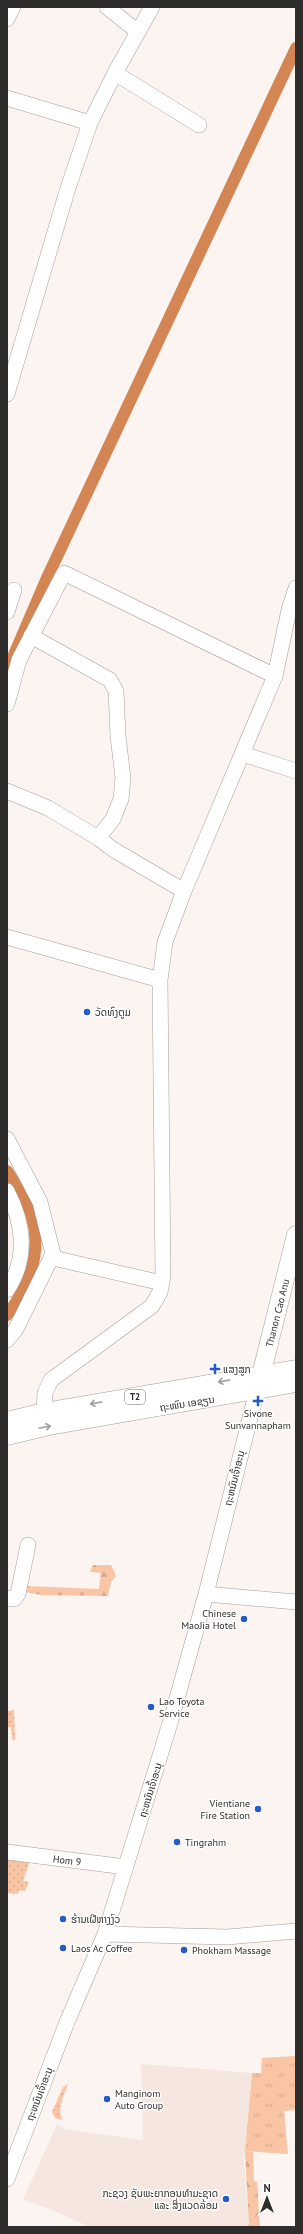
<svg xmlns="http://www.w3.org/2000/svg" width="303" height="2234" font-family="'PT Sans','Noto Sans Lao',sans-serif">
<defs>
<pattern id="grass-tufts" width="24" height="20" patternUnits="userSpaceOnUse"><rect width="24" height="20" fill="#fac5a5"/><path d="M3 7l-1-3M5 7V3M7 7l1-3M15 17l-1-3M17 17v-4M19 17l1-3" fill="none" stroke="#d7aa8e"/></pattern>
<pattern id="forest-firs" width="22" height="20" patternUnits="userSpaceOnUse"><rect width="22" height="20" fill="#fac5a5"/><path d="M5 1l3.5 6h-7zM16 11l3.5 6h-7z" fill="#d7aa8e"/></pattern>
<pattern id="garden-dots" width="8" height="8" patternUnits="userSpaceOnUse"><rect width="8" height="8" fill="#fac5a5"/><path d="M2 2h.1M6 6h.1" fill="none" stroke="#d7aa8e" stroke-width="1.8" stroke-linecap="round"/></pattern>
</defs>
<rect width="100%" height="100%" fill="#fbf4f0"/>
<!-- built -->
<path fill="#f5e7df" d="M141 2064 252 2073 244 2161 249 2227H90L52 2210 23 2200 57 2124 65 2129 143 2140Z"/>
<!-- grass -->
<path fill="url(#grass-tufts)" d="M296 2056V2110L284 2111 288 2154 245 2151 252 2073H261L262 2058Z"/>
<!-- forest -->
<path fill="url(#forest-firs)" d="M93 1565H111L116 1576 111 1582 108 1596 42 1595 18 1591 27 1586 99 1589 101 1573 90 1572Z
M245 2151 253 2152 254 2181 257 2182 260 2227H249Z"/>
<!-- garden -->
<path fill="url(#garden-dots)" d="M14 1710 15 1740H12L11 1727H7V1711Z
M7 1858 30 1861 23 1881 29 1882 25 1891 19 1890 18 1894 7 1893Z
M68 2084C64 2096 57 2107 62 2120L55 2118 52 2112 63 2087Z"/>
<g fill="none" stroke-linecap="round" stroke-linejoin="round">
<!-- canal -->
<path stroke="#d38553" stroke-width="12" d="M7 675 13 657 46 580 296 48
M7 1171C15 1184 27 1199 31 1214 43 1252 30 1285 7 1315"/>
<defs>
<path id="minor" d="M107 7 138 32
M7 19 13 7
M115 73 199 125
M7 98 90 123
M7 394 68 188 90 123 115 73 152 7
M7 612 14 590
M31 636 110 680 116 691 118 736 123 778 121 799 113 819 98 838
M7 704 19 660 64 573 275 676
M243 754 296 771
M7 791 48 808 98 838 114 850 184 891
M7 937 160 980
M7 1139 40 1202 53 1254 16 1329 7 1340
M7 1191C24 1223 28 1259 7 1290
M53 1258 162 1283
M44 1412 45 1393 51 1380 152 1306 160 1292 163 1276 160 980 165 942 184 891 275 676 289 610 296 588
M206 1594 296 1602
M7 1598 14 1599 18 1594 28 1545
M7 1852 126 1867
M105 1934 227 1937 296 1931
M7 2179 67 2022 105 1934 171 1720 206 1594 257 1390"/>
<path id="major" d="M259 1383 296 1235
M7 1421 44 1412 296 1369
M7 1436 49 1426 296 1383"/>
</defs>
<!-- minor casing -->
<use href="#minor" stroke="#a49e9a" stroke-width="16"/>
<!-- major casing -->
<use href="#major" stroke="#a49e9a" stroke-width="19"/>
<!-- minor -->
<use href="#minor" stroke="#fff" stroke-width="15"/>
<!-- major -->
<use href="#major" stroke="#fff" stroke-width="18"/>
</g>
<!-- one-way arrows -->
<defs><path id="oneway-shaft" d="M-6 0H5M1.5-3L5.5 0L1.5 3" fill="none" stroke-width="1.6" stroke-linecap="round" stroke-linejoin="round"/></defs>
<g stroke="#a1a0a0">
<use href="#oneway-shaft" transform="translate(224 1381) rotate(170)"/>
<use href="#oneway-shaft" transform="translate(96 1403) rotate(170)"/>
<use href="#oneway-shaft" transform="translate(45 1427) rotate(-12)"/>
</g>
<!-- markers -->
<g fill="#255bc9" stroke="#fff" stroke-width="1.5">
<circle cx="87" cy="1012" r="4"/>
<path d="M213 1363h4v4h4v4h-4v4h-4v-4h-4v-4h4z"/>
<path d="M256 1395h4v4h4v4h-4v4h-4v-4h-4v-4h4z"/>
<circle cx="244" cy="1619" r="4"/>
<circle cx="151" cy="1707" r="4"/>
<circle cx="258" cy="1809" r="4"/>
<circle cx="177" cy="1842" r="4"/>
<circle cx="63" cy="1919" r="4"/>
<circle cx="63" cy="1948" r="4"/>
<circle cx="184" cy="1950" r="4"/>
<circle cx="107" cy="2099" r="4"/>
<circle cx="226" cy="2199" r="4"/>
</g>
<g text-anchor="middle" stroke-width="3" stroke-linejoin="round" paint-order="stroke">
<!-- shield labels -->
<rect fill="#fff" stroke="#6d6c6b" stroke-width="1" x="125" y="1390" width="20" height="14" rx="3"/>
<g font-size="9" font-weight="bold" fill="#2f2d2b">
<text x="135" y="1400">T2</text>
</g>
<!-- poi labels -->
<g font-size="10" fill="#2f2d2b" stroke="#fff" text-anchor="start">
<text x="95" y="1016">ວັດທົ່ງຕູມ</text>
<text x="223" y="1373">ແສງສູກ</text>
<text x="258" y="1417" text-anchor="middle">Sivone<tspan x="258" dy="12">Sunvannapham</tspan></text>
<text x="236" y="1617" text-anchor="end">Chinese<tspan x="236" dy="12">MaoJia Hotel</tspan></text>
<text x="159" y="1705">Lao Toyota<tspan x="159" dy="12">Service</tspan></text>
<text x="250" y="1807" text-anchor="end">Vientiane<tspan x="250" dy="12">Fire Station</tspan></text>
<text x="185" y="1846">Tingrahm</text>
<text x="71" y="1923">ຮ້ານເຝີຫາງງົວ</text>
<text x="71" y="1952">Laos Ac Coffee</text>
<text x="192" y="1954">Phokham Massage</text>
<text x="115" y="2097">Manginom<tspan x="115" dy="12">Auto Group</tspan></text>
<text x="218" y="2197" text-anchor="end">ກະຊວງ ຊັບພະຍາກອນທຳມະຊາດ<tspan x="218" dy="12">ແລະ ສິ່ງແວດລ້ອມ</tspan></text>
</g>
<!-- street labels -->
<g font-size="10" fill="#2f2d2b" stroke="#fff">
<text transform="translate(277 1313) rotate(-76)" y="4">Thanon Cao Anu</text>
<text transform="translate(187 1403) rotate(-9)" y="4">ຖະໜົນ ເອຊຽນ</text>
<text transform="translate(234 1478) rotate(-76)" y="4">ຖະຫນົນເຈົ້າອະນຸ</text>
<text transform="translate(150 1790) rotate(-73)" y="4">ຖະຫນົນເຈົ້າອະນຸ</text>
<text transform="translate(67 1860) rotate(7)" y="4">Hom 9</text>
<text transform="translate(39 2094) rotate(-69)" y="4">ຖະຫນົນເຈົ້າອະນຸ</text>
</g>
</g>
<!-- border -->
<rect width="303" height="2234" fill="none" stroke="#2f2d2b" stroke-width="16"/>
<!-- north arrow -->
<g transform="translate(267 2198)" stroke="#ffffff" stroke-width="3" paint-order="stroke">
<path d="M0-3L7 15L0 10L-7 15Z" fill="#2f2d2b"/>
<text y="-6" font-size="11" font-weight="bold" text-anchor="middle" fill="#2f2d2b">N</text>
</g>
</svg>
